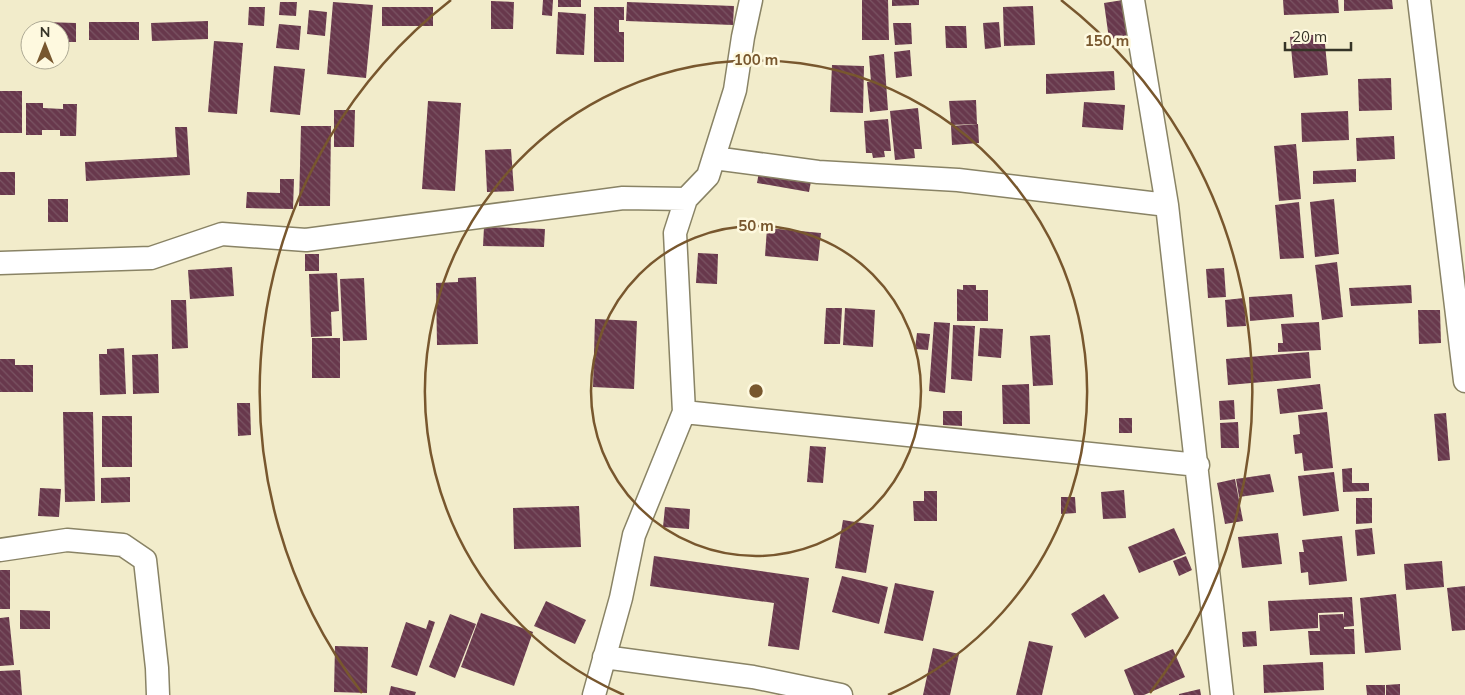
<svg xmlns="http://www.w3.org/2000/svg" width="1465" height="695" font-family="Mulish,sans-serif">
<defs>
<pattern id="building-back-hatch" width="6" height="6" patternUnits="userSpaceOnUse" patternTransform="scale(1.25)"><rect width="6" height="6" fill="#68384c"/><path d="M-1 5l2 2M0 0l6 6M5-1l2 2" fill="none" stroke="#7a5463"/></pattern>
</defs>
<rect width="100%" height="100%" fill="#f2eccb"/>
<!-- building -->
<path fill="url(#building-back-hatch)" d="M543 0H553L552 16 542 15Z
M558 0H581V7H558Z
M862 0H888L889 40H862Z
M892 0H919V5L892 6Z
M1123 0 1128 37 1109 39 1104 3Z
M1283 0H1338L1339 13 1284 15Z
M1344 0H1392L1393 9 1344 11Z
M491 1 514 2 513 29H491Z
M280 2H297L296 16 279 15Z
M333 2 373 5 366 78 327 74Z
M627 2 734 6 733 25 626 21Z
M1033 6 1035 45 1004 46 1003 7Z
M249 7H265L264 26 248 25Z
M382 7H433V26H382Z
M594 7H624V20H619V32H624V62H594Z
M309 10 327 12 325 36 307 34Z
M558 12 586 14 584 55 556 54Z
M208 21V39L152 41 151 23Z
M44 22 76 23V42H60V30H44Z
M89 22H139V40H89Z
M999 22 1001 47 985 49 983 23Z
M893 23H911L912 44 895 45Z
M279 24 301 26 299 50 276 48Z
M945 26H966L967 48H946Z
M1324 34 1328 75 1294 78 1290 37Z
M214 41 243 43 237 114 208 112Z
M910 50 912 76 896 78 894 52Z
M884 54 888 110 870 112 867 82H871L869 56Z
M832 65 864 66 863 113 830 112Z
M274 66 305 69 300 115 270 112Z
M1114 71 1115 90 1046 94V74Z
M1391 78 1392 110 1359 111 1358 79Z
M0 91H22V133H0Z
M976 100 977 124 951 125 949 101Z
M428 101 461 103 455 191 422 189Z
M1084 102 1125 105 1123 130 1082 127Z
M26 103H43V108L63 109V104H77L76 136H60V130H42V135H26Z
M918 108 922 149H914L915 158 895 160 890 111Z
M334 110H355L354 147H334Z
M1348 111 1349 140 1302 142 1301 113Z
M888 119 891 151H884L885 157 873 158 872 153H866L864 121Z
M978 124 979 143 952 145 951 126Z
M301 126H331L330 206H299Z
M175 127H187L190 175 86 181 85 162 177 157Z
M1394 136 1395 159 1357 161 1356 138Z
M1296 144 1301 199 1279 201 1274 146Z
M511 149 514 191 487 192 485 150Z
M760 166 812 176 809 192 757 183Z
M1356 169V182L1313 184V171Z
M0 172H15V195H0Z
M280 179H294L293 209 246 208 247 192 280 193Z
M48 199H68V222H48Z
M1334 199 1339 254 1315 257 1310 202Z
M1299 202 1304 258 1280 259 1275 205Z
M484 227 545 229 544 247 483 246Z
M767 228 821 233 818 261 765 256Z
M698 253 718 254 717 284 696 283Z
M305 254H319V271H305Z
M1337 262 1343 317 1322 320 1315 265Z
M232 267 234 296 190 299 188 270Z
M1224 268 1226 297 1208 298 1206 269Z
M337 273 339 311 331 312 332 336 311 337 309 274Z
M476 277 478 344 437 345 436 283 458 282V278Z
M364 278 367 340 343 341 340 279Z
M963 285H976V290H988V321H957V289L963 290Z
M1411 285 1412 303 1351 306 1349 288Z
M1292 294 1294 317 1250 321 1249 297Z
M1244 298 1246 326 1227 327 1225 300Z
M171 300H186L188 348 172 349Z
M826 308H842L840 344H824Z
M845 308 875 310 873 347 843 345Z
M1418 310H1440L1441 343 1419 344Z
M595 319 637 321 634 389 593 387Z
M934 322 950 323 945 393 929 391Z
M1319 322 1321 350 1278 352V343H1283L1281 324Z
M953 325 975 326 972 381 951 379Z
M980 328 1003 329 1001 358 978 356Z
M917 333 930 334 928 350 915 349Z
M1050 335 1053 385 1033 386 1030 336Z
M312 338H340V378H312Z
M124 348 126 394 100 395 99 354H107V349Z
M1309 352 1311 378 1228 385 1226 359Z
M158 354 159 393 133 394 132 355Z
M0 359H15V365H33V392H0Z
M1029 384 1030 424H1003L1002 385Z
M1320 384 1323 409 1280 414 1277 389Z
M1234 400 1235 419 1220 420 1219 401Z
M237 403H250L251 435 238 436Z
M943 411H962V426L943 425Z
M63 412H93L95 501 65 502Z
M1327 412 1333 468 1304 471 1302 453 1295 454 1293 435 1300 434 1298 415Z
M1446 413 1450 460 1438 461 1434 414Z
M102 416H132V467H102Z
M1119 418H1132V433H1119Z
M1238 422 1239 448H1221L1220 423Z
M810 446 826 447 823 483 807 482Z
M1352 468V483H1369V491L1343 492 1342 469Z
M1334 472 1339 511 1303 516 1298 476Z
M1270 474 1274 492 1239 497 1236 479Z
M130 477V502L101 503V478Z
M1235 479 1243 521 1225 524 1217 483Z
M40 488 61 489 59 517 38 516Z
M1124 490 1126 518 1103 519 1101 492Z
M924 491H937V521H914L913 501H924Z
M1061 497H1075L1076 513 1061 514Z
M1356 498H1372V523L1356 524Z
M579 506 581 547 514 549 513 508Z
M665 507 690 509 689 529 663 527Z
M843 520 874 525 866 573 835 568Z
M1174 528 1186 554 1139 573 1128 547Z
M1372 528 1375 554 1357 556 1355 530Z
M1278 533 1282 564 1242 568 1238 537Z
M1342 536 1347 581 1309 585 1308 572 1301 573 1299 552H1304L1302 540Z
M654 556 809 578 799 650 768 646 774 603 650 586Z
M1186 556 1192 570 1179 576 1173 561Z
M1442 561 1444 587 1406 590 1404 564Z
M0 570H10V609H0Z
M842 576 888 587 879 624 832 612Z
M895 583 934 591 923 641 884 633Z
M1465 586V630L1452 631 1447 588Z
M1104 594 1119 618 1085 638 1071 614Z
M1396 594 1401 650 1365 653 1360 598Z
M1352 597 1354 626 1344 627V629H1354L1355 654 1310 655 1308 631H1320L1319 615 1343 614 1344 620V612L1318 613V628L1270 631 1268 601Z
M546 601 586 620 575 644 534 626Z
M20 610 50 611V629H20Z
M481 613 533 632 514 686 461 667Z
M450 614 476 624 455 678 429 667Z
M9 617 14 665 0 666V618Z
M429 620 435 622 417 676 391 667 406 622 426 629Z
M1256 631 1257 646 1243 647 1242 632Z
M1029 641 1053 646 1042 695H1016Z
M335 646 368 647 367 693 334 692Z
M933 648 959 654 950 695H923Z
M1173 649 1185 677 1144 695H1134L1124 670Z
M1323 662 1324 690 1264 693 1263 665Z
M20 670 22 695H0V671Z
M1400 684V695H1386V685Z
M1366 685H1385V695H1367Z
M391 686 416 692 415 695H389Z
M1200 689 1201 695H1179V694Z"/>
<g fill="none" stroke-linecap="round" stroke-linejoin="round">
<defs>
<path id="street" d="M1133 0 1167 205 1222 695
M1419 0 1465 381
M714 158 818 172 958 180 1167 205
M0 263 151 258 222 234 306 240 623 198 686 199
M684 412 1198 465
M0 550 67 540 123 545 145 560 157 668 158 695
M604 657 753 677 841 695
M594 695 621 598 634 535 684 412 675 233 686 199 708 176 735 90 743 37 751 0"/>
</defs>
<!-- street casing -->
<use href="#street" stroke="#898365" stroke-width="25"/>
<!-- street -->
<use href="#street" stroke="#fff" stroke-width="22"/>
</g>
<!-- distance rings -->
<g fill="none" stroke="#78572e" stroke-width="2.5">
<circle cx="756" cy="391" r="165"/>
<path d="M624 695A331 331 0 1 1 888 695"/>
<path d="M362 693A496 496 0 0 1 451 0M1061 0A496 496 0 0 1 1150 693"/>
</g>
<circle cx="756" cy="391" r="8" fill="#78572e" stroke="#fef9df" stroke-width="2.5"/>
<g font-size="15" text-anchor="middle" font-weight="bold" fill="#78572e" stroke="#fef9df" stroke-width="5" stroke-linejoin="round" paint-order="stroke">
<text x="1107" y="46">150 m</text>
<text x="756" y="65">100 m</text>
<text x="756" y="231">50 m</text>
</g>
<!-- north arrow -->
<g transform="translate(45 45)"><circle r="24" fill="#fef9df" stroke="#aeaa95"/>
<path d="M0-4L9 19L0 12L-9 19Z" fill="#78572e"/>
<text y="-8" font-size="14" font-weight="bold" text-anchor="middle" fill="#363427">N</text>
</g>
<!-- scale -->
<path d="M1285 42v8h66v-8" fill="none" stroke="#363427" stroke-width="2.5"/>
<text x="1292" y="42" font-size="15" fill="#363427" stroke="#fef9df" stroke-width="4" paint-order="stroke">20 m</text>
</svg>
